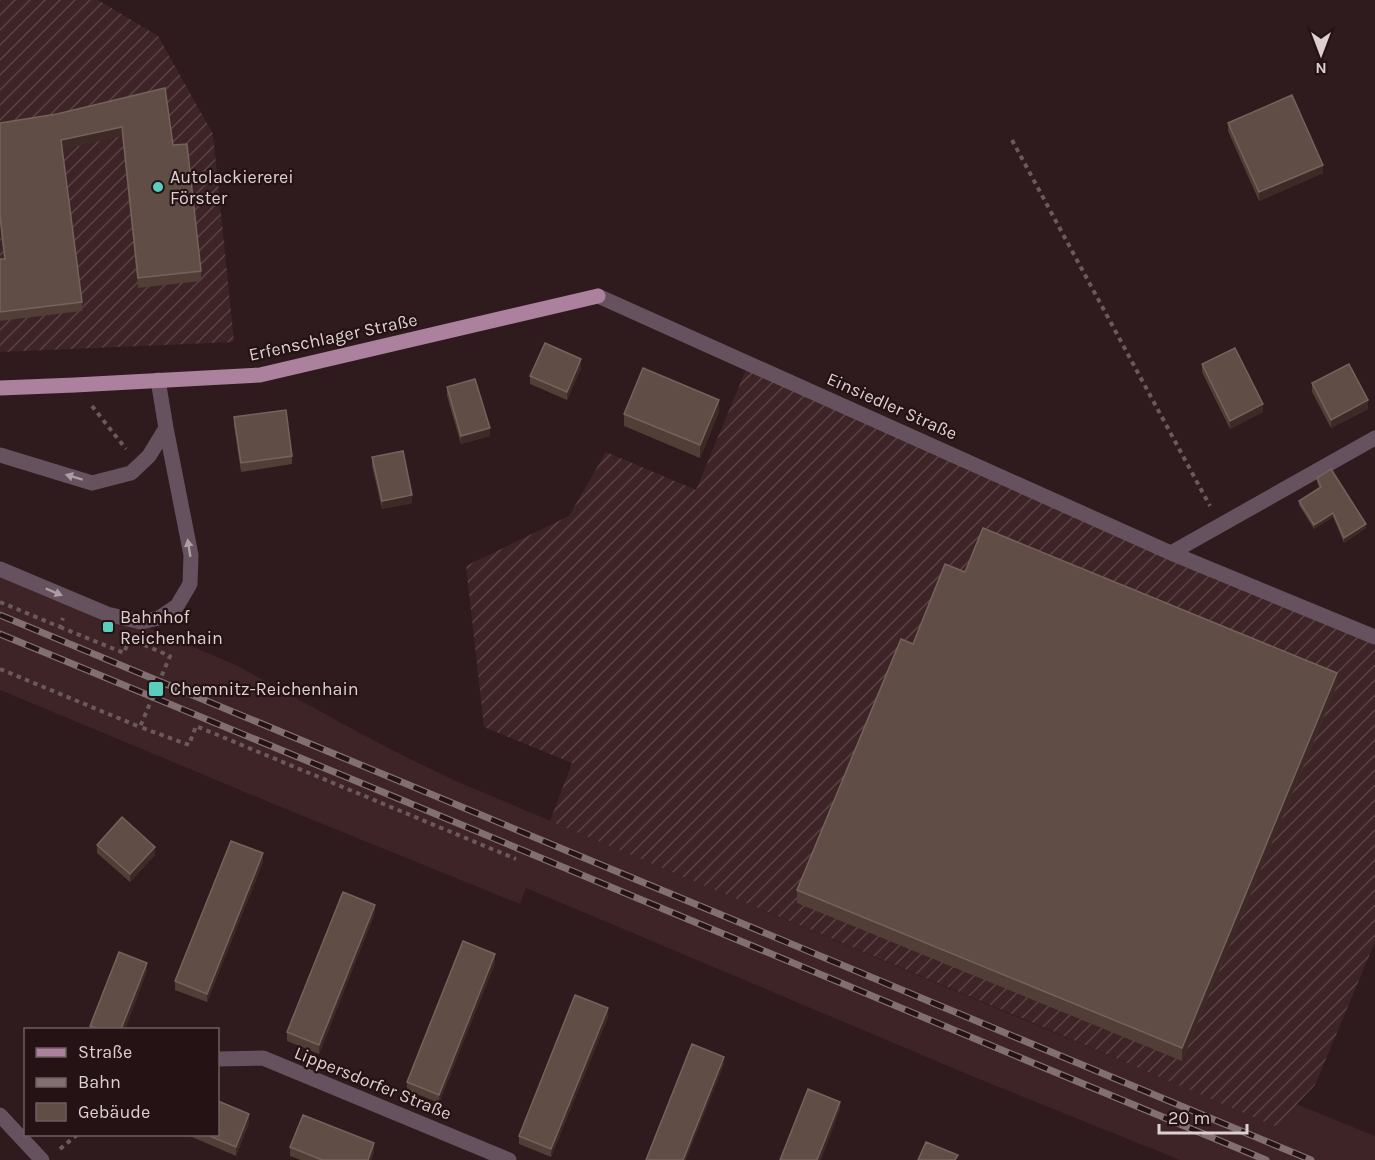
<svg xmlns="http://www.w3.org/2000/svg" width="1375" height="1160" font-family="Karla,sans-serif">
<defs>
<pattern id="industrial-furrows" width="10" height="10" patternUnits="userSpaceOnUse" patternTransform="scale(1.5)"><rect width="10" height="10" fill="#3e2426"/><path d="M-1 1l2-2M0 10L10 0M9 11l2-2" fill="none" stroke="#594344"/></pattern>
</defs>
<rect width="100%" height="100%" fill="#2f1b1d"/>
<!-- built -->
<path fill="#3e2426" d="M0 569 75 597 236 665 356 731 406 757 458 782 1284 1129 1296 1104 1375 1136V1160H1180L979 1079 526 888 520 904 276 805 0 690Z"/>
<!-- industrial -->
<path fill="url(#industrial-furrows)" d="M0 0H98L158 36 213 134 234 342 0 352Z
M747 367 1375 639V942L1315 1085 1296 1105 1284 1130 1024 1019 550 821 572 763 484 727 466 566 569 516 606 452 696 490Z"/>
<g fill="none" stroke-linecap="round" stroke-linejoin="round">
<!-- path -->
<path stroke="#6b595b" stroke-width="4" stroke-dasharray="4.5 4.5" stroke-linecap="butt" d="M1012 140 1210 506
M92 406 126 449
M0 602 60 627 63 618
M60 627 124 653 129 640
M144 645 170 656 140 727 189 745 196 726 516 859
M0 669 140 727
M60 1149 78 1134"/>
<!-- minor -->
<path stroke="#66525f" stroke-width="15" d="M598 296 1171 553 1375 637
M0 455 92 483 131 473 149 456 166 428 158 380
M1171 553 1375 438
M0 569 107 614 141 622 159 618 177 606 190 584 191 555 166 428
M218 1059 263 1058 509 1160
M0 1115 42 1160"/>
<!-- major -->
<path stroke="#ab819d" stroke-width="15" d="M0 388 75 385 260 375 598 296"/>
<defs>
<path id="rail" d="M0 615 1311 1160
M0 634 373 788 1266 1160"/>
</defs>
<!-- rail casing -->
<use href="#rail" stroke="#816f71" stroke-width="7"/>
<!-- rail -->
<use href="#rail" stroke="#251214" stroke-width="4.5" stroke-dasharray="14" stroke-linecap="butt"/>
</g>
<!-- wall -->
<path fill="#513e36" d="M165 88 173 145 201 271V281L138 288 122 136 62 149 82 302V311L0 321V259H4L0 225V123L57 114Z
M1228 123 1323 173 1259 201 1228 131Z
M1202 364 1263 412 1230 429 1202 372Z
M581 368 567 400 530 384V376Z
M1312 383 1368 409 1331 428 1312 392Z
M447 387 490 436 461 444 447 396Z
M719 412 700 458 624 426V414Z
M234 417 292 456V464L241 472 234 426Z
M372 457 412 503 382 509 372 466Z
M1317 478 1366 528 1344 543 1333 517 1314 529 1299 505V501L1319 488 1317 482Z
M965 572 1337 685 1182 1061 797 903V890L913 644Z
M97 845 155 855 130 882 97 853Z
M263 862 207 1002 175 990V981Z
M375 913 319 1054 287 1041V1032Z
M495 963 439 1103 407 1090V1082Z
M147 971 125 1029H90V1026Z
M608 1017 551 1157 519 1144V1136Z
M249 1123 236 1156 185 1134H218Z
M290 1147 374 1152 371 1160H301L290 1156Z"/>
<!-- shaded-wall -->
<path fill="#3d2925" d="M122 127V136L61 150V140Z
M1323 165V173L1259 201V192Z
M581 359V368L567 400V392Z
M719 400V412L700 458V445Z
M1368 400V409L1331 428V420Z
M1263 404V412L1230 429V421Z
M490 428V436L461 444V436Z
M412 495V503L382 509V501Z
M1333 513V517L1314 529V525Z
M1366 524V528L1344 543V538Z
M1337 673V685L1182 1061V1048Z
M155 847V855L130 882V874Z
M263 853V862L207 1002V994Z
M375 905V913L319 1054V1045Z
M495 954V963L439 1103V1095Z
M147 963V971L125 1029H121Z
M608 1008V1017L551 1157V1149Z
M724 1057V1065L686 1160H683Z
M840 1102V1110L821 1160H817Z
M249 1114V1123L236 1156V1147Z
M374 1143V1152L371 1160H368Z"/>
<!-- building -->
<path fill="#604e46" stroke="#74625c" stroke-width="1.5" d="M165 88 173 145 187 144 201 271 138 278 122 127 61 140 82 302 0 312V259H5L0 215V123L57 114Z
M1292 95 1323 165 1259 192 1228 123Z
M545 343 581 359 567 392 530 376Z
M1235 348 1263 404 1230 421 1202 364Z
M1349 364 1368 400 1331 420 1312 383Z
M643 368 719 400 700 445 624 414Z
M475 379 490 428 461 436 447 387Z
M286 410 292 456 241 463 234 417Z
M403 451 412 495 382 501 372 457Z
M1331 469 1366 524 1344 538 1333 513 1314 525 1299 501 1321 487 1317 478Z
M983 528 1337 673 1182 1048 797 890 901 639 913 644 945 564 965 572Z
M122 817 155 847 130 874 97 845Z
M231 841 263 853 207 994 175 981Z
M343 892 375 905 319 1045 287 1032Z
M463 941 495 954 439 1095 407 1082Z
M119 952 147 963 121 1029H100L90 1026Z
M575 995 608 1008 551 1149 519 1136Z
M692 1044 724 1057 683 1160H646Z
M808 1089 840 1102 817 1160H780Z
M218 1101 249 1114 236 1147 205 1134H218Z
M303 1115 374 1143 368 1160H322L290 1147Z
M926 1142 958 1155 955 1160H918Z"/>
<!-- one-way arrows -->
<defs><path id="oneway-solid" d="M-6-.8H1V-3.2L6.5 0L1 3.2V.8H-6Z" transform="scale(1.5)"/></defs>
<g fill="#ae9ea3">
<use href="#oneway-solid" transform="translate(74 477) rotate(-163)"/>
<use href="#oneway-solid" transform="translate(189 548) rotate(-99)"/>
<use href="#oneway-solid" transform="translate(54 592) rotate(23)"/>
</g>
<!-- markers -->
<g fill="#59cebe" stroke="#251214" stroke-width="2">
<circle cx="158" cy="187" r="6"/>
<rect x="102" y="621" width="12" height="12" rx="3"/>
<rect x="148" y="681" width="16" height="16" rx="3"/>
</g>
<g text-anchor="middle" stroke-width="4.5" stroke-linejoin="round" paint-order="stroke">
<!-- poi labels -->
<g font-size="18" fill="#ded0d1" stroke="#251214" text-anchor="start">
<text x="170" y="183">Autolackiererei<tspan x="170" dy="21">Förster</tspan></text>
<text x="120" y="623">Bahnhof<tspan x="120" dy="21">Reichenhain</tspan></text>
<text x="170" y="695">Chemnitz-Reichenhain</text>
</g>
<!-- street labels -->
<g font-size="18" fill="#ded0d1" stroke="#251214">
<text transform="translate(333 337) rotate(-12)" y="6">Erfenschlager Straße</text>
<text transform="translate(892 406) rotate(24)" y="6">Einsiedler Straße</text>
<text transform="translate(373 1083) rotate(22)" y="6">Lippersdorfer Straße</text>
</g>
</g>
<!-- legend -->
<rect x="24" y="1028" width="195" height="108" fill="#251214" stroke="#6f5e60" stroke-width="1.5"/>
<rect x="36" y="1048" width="30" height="9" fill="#ab819d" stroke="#6f5e60" stroke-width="1.5"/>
<text x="78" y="1058" font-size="18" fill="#ded0d1">Straße</text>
<rect x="36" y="1078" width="30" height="9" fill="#816f71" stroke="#6f5e60" stroke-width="1.5"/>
<text x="78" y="1088" font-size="18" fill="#ded0d1">Bahn</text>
<rect x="36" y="1103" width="30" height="18" fill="#604e46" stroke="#6f5e60" stroke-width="1.5"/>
<text x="78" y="1118" font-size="18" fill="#ded0d1">Gebäude</text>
<!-- north arrow -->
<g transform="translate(1321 54) rotate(180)" stroke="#251214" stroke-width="4.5" paint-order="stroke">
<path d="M0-4.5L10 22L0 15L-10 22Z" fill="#ded0d1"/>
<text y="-9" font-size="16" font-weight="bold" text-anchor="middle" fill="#ded0d1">N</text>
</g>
<!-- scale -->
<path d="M1159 1124v9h88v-9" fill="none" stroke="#ded0d1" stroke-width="3"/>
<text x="1168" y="1124" font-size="18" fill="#ded0d1" stroke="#251214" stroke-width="4.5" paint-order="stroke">20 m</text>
</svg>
